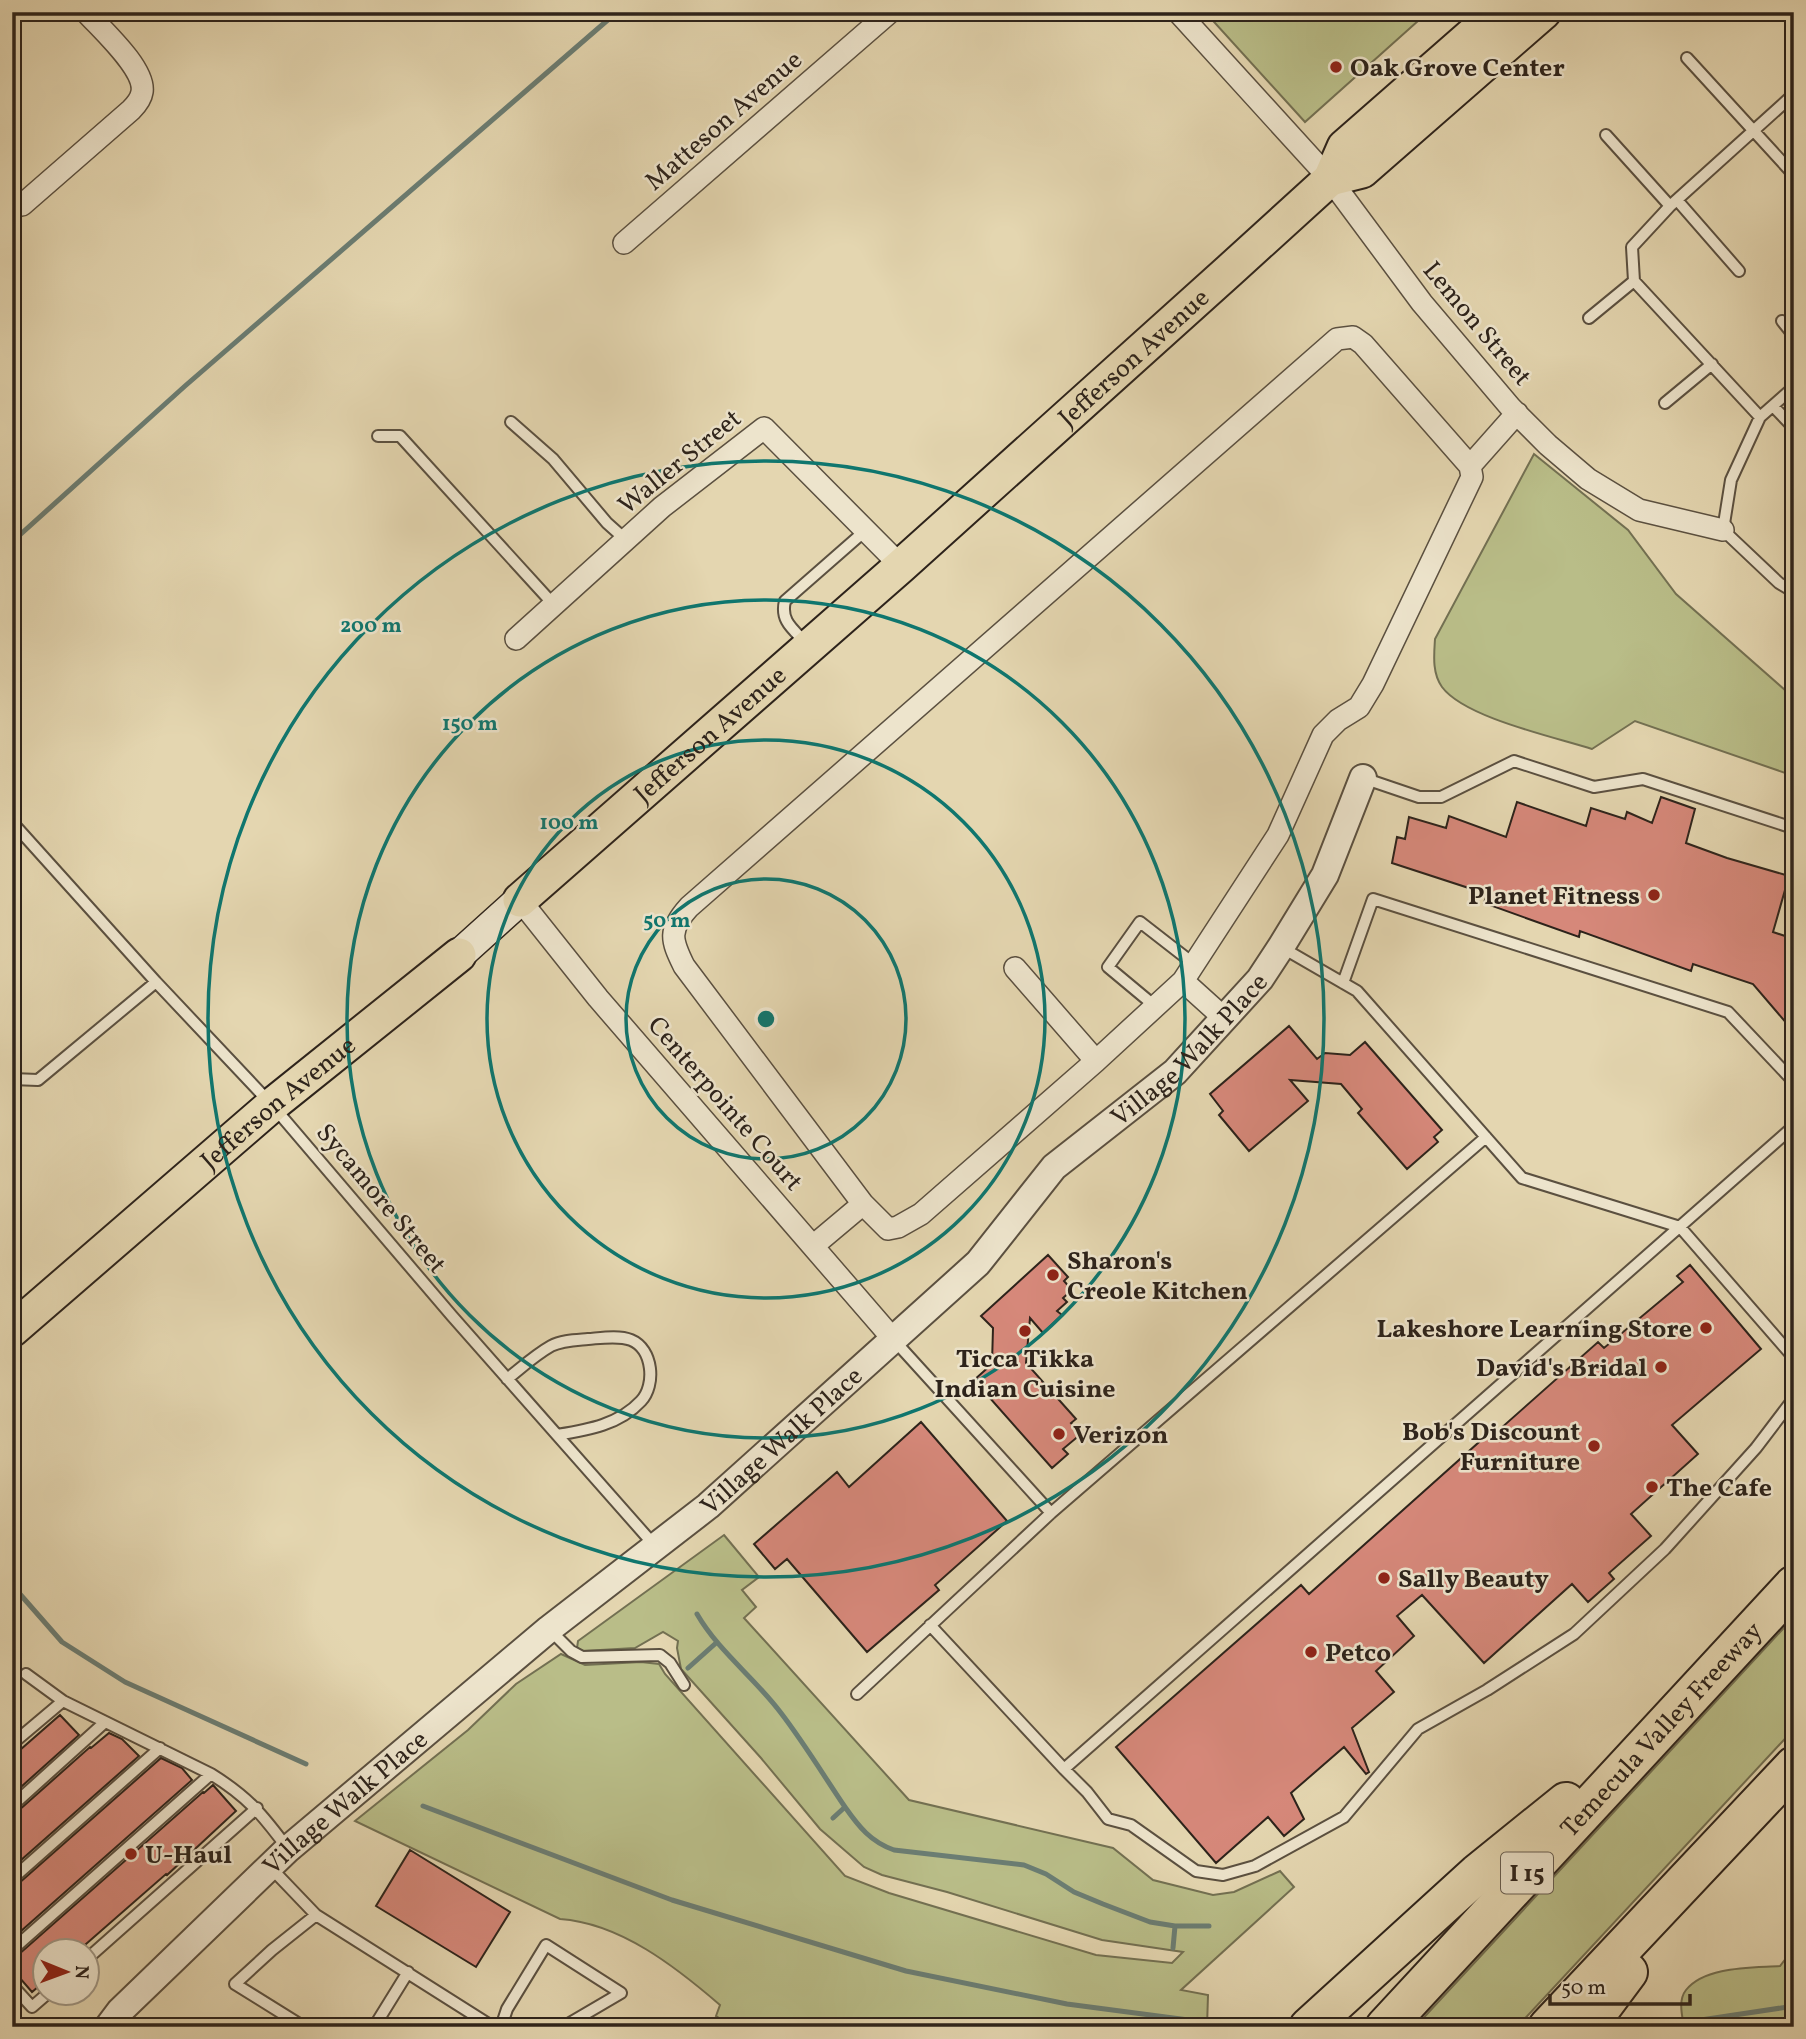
<svg xmlns="http://www.w3.org/2000/svg" width="1806" height="2039" font-family="Vollkorn,serif">
<rect width="100%" height="100%" fill="#e4d6b0"/>
<filter id="stains"><feTurbulence type="fractalNoise" baseFrequency=".00286" numOctaves="4"/><feColorMatrix values="0 0 0 0 .2 0 0 0 0 .09 0 0 0 0 .02 0 0 0 .5 -.17"/></filter>
<radialGradient id="worn" r=".72"><stop offset=".6" stop-color="#630" stop-opacity="0"/><stop offset="1" stop-color="#630" stop-opacity=".3"/></radialGradient>
<!-- green -->
<path fill="#b9bd88" stroke="#737052" stroke-width="2" d="M1205 12H1428L1305 122Z
M1534 454 1628 530 1676 594 1794 698V776L1635 721 1592 749C1555 737 1465 718 1442 687 1432 673 1434 655 1435 639Z
M724 1535 759 1577 742 1590 756 1607 744 1618 909 1800 1113 1848 1153 1880 1213 1895 1234 1892 1280 1871 1294 1887 1181 1990 1208 1995 1207 2027H733L716 2016 720 2005C676 1967 620 1923 560 1919L355 1821 468 1730 516 1684 561 1654 585 1665 641 1662 659 1664 665 1674 845 1876 889 1893 1096 1955 1172 1963 1183 1952 1102 1940 947 1892 882 1875 864 1867 820 1829 761 1758 681 1669 677 1648 678 1641 663 1632 635 1648 583 1651 577 1648 578 1641Z
M1794 1617V1729L1517 2027H1415Z
M1794 1948V2027H1684C1682 2015 1678 2000 1686 1990 1705 1966 1752 1968 1780 1966Z"/>
<g fill="none" stroke-linecap="round" stroke-linejoin="round">
<!-- stream -->
<path stroke="#6b7d73" stroke-width="5" d="M12 542 185 386 617 12
M12 1585 62 1642 125 1682 306 1764
M697 1614C719 1652 755 1678 781 1713 804 1743 824 1776 845 1807L833 1818
M688 1668 716 1643
M423 1806 672 1900 906 1971 1067 2004 1196 2021
M845 1807C859 1827 871 1842 894 1850L1024 1865 1046 1874 1074 1892 1103 1904 1150 1922 1175 1926
M1173 1948 1175 1926H1209
M1701 2020 1794 2006"/>
</g>
<!-- building -->
<path fill="#d6887a" stroke="#2d231b" stroke-width="2" d="M1661 797 1695 809 1686 843 1727 858 1789 876 1773 932 1794 939V1032L1753 984 1693 964 1691 971 1580 931 1579 937 1484 903 1487 894 1392 863 1397 837 1405 839 1409 817 1446 828 1449 816 1506 837 1517 802 1586 826 1591 808 1625 819 1627 812 1652 823Z
M1289 1026 1317 1059 1325 1053 1350 1055 1365 1042 1442 1130 1434 1137 1438 1142 1407 1169 1358 1113 1362 1109 1341 1084 1290 1080 1308 1101 1249 1151 1219 1115 1223 1111 1210 1094Z
M1048 1255 1068 1277 1064 1281 1072 1290 1063 1298 1067 1302 1057 1311 1062 1315 1043 1333 1030 1318 1026 1363 1076 1419 1071 1423 1081 1434 1063 1449 1068 1454 1052 1468 974 1380 992 1364 993 1328 981 1316Z
M1690 1265 1761 1349 1672 1425 1698 1454 1631 1514 1651 1536 1609 1573 1614 1579 1588 1602 1572 1584 1484 1663 1422 1595 1397 1616 1414 1636 1376 1671 1394 1692 1352 1728 1369 1772 1366 1774 1344 1747 1291 1793 1304 1819 1284 1836 1268 1817 1216 1863 1116 1747 1301 1585 1309 1594 1487 1435 1490 1438 1598 1342 1604 1348 1683 1282 1677 1276Z
M921 1422 1007 1521 935 1585 939 1590 867 1652 787 1559 775 1569 754 1544 837 1472 849 1487Z
M60 1715 79 1735 12 1795V1757Z
M109 1733 122 1739 139 1756 12 1868V1814L17 1812 90 1747 91 1748Z
M161 1758 182 1768 192 1780 12 1939V1887L17 1885Z
M213 1785 236 1811 167 1875 166 1874 78 1951H46V1980L32 1992 12 1969V1958L17 1956 203 1792 204 1793Z
M410 1850 510 1912 476 1967 376 1906Z"/>
<g fill="none" stroke-linecap="round" stroke-linejoin="round">
<defs>
<path id="service" d="M1791 12 1794 15
M1687 58 1794 175
M1606 135 1670 206
M1677 200 1739 271
M1634 281 1632 247 1670 206 1794 94
M1634 281 1760 417
M1589 318 1634 281
M1782 321 1794 336
M1794 387 1760 417 1731 480 1723 530 1779 583 1794 592
M1665 403 1712 364
M1773 406 1794 428
M511 422 553 459 607 523 626 540
M378 436H400L554 605
M806 643C793 629 780 621 785 601L866 530
M1363 778 1419 797H1441L1514 761 1594 787 1643 779 1787 826 1794 831
M12 822 156 982 272 1105 452 1316 655 1546
M1281 947 1357 991 1522 1178 1680 1227 1794 1358
M1343 983 1373 899 1728 1012 1794 1082
M1156 1007 1108 967 1140 922 1194 964
M12 1079 38 1080 156 982
M893 1339 1051 1513
M507 1379C521 1368 535 1355 551 1346 562 1340 576 1340 588 1339 601 1338 619 1335 631 1340 653 1349 656 1385 641 1401 619 1425 587 1430 557 1435
M930 1625 1064 1769 1794 1126
M549 1629 571 1651 582 1657 660 1655 670 1663 684 1685
M26 1674 63 1701 211 1774C248 1797 262 1814 288 1849
M857 1694 1051 1513 1486 1137
M12 1744 63 1701
M1064 1769 1087 1792 1108 1819 1131 1825 1196 1871 1223 1875 1255 1866 1344 1817 1418 1729 1487 1690 1574 1634 1665 1549 1756 1448 1794 1398
M12 1806 104 1723
M271 1868 316 1915 272 1950 235 1984 304 2027
M12 1879 160 1748
M316 1915 493 2027
M12 1950 211 1774
M88 1958 257 1808
M12 1985 32 2007 47 1994
M374 2027 408 1972
M501 2027 507 2009 546 1945 621 1993 563 2027"/>
<path id="minor" d="M1178 12 1330 179 1422 303 1511 408 1548 445 1588 479 1639 510 1723 530
M22 205 131 110C136 105 141 99 142 92 146 69 101 29 86 12
M624 243 890 12
M1470 466 1517 413
M516 639 662 507 764 428 901 566
M520 900 598 998 893 1339
M1183 981 1224 1018
M863 1204 684 966C671 940 668 930 689 907L1337 339 1353 337 1363 344 1470 466 1472 477 1373 684 1359 707 1338 720 1323 735 1278 835 1183 981 1096 1061
M813 1246 863 1204 888 1229 898 1227 921 1214 1096 1061 1015 968"/>
<g id="tertiary">
<path id="s1" d="M108 2027 120 2011 288 1849 549 1629 708 1506 978 1263 1054 1167 1175 1072 1260 979 1281 947 1325 875 1363 778"/>
</g>
<path id="secondary" d="M459 955 520 900"/>
<g id="primary">
<path d="M1330 179 1362 171 1544 12"/>
<path id="s2" d="M520 900 901 566 1230 270 1330 179 1344 147 1498 12"/>
<path id="s3" d="M12 1330 272 1105 459 955"/>
</g>
<g id="motorway">
<path d="M1309 2027 1478 1873 1566 1802"/>
<path id="s4" d="M1385 2027 1794 1585"/>
<path d="M1548 2027 1794 1766"/>
<path d="M1587 2027 1628 1972"/>
</g>
</defs>
<!-- service casing -->
<use href="#service" stroke="#5b5040" stroke-width="14"/>
<!-- minor casing -->
<use href="#minor" stroke="#5b5040" stroke-width="24"/>
<!-- tertiary casing -->
<use href="#tertiary" stroke="#5b5040" stroke-width="30"/>
<!-- secondary casing -->
<use href="#secondary" stroke="#2d231b" stroke-width="33"/>
<!-- primary casing -->
<use href="#primary" stroke="#2d231b" stroke-width="37"/>
<!-- motorway casing -->
<use href="#motorway" stroke="#2d231b" stroke-width="42"/>
<!-- service -->
<use href="#service" stroke="#ede4cc" stroke-width="10"/>
<!-- minor -->
<use href="#minor" stroke="#ede4cc" stroke-width="21"/>
<!-- tertiary -->
<use href="#tertiary" stroke="#ede4cc" stroke-width="26"/>
<!-- secondary -->
<use href="#secondary" stroke="#ede4cc" stroke-width="30"/>
<!-- primary -->
<use href="#primary" stroke="#e4d6b0" stroke-width="33"/>
<!-- motorway -->
<use href="#motorway" stroke="#e4d6b0" stroke-width="38"/>
</g>
<!-- distance rings -->
<g fill="none" stroke="#0f766e" stroke-width="3.5">
<circle cx="766" cy="1019" r="140"/>
<circle cx="766" cy="1019" r="279"/>
<circle cx="766" cy="1019" r="419"/>
<circle cx="766" cy="1019" r="558"/>
</g>
<!-- markers -->
<g fill="#8f2418" stroke="#ede4cc" stroke-width="2.5">
<circle cx="1336" cy="67" r="7"/>
<circle cx="1654" cy="895" r="7"/>
<circle cx="1053" cy="1275" r="7"/>
<circle cx="1706" cy="1328" r="7"/>
<circle cx="1025" cy="1331" r="7"/>
<circle cx="1661" cy="1367" r="7"/>
<circle cx="1059" cy="1434" r="7"/>
<circle cx="1594" cy="1446" r="7"/>
<circle cx="1652" cy="1487" r="7"/>
<circle cx="1384" cy="1578" r="7"/>
<circle cx="1311" cy="1652" r="7"/>
<circle cx="131" cy="1854" r="7"/>
</g>
<g text-anchor="middle" stroke-width="5" stroke-linejoin="round" paint-order="stroke">
<!-- shield labels -->
<rect fill="#ede4cc" stroke="#675d50" stroke-width="2" x="1501" y="1852.5" width="52" height="41" rx="5"/>
<g font-size="24" font-weight="bold" fill="#2d231b">
<text x="1527" y="1881">I 15</text>
</g>
<!-- poi labels -->
<g font-size="26" font-weight="bold" fill="#2d231b" stroke="#ede4cc" text-anchor="start">
<text x="1350" y="76">Oak Grove Center</text>
<text x="1640" y="904" text-anchor="end">Planet Fitness</text>
<text x="1067" y="1269">Sharon's<tspan x="1067" dy="30">Creole Kitchen</tspan></text>
<text x="1692" y="1337" text-anchor="end">Lakeshore Learning Store</text>
<text x="1025" y="1367" text-anchor="middle">Ticca Tikka<tspan x="1025" dy="30">Indian Cuisine</tspan></text>
<text x="1647" y="1376" text-anchor="end">David's Bridal</text>
<text x="1580" y="1440" text-anchor="end">Bob's Discount<tspan x="1580" dy="30">Furniture</tspan></text>
<text x="1073" y="1443">Verizon</text>
<text x="1666" y="1496">The Cafe</text>
<text x="1398" y="1587">Sally Beauty</text>
<text x="1325" y="1661">Petco</text>
<text x="145" y="1863">U-Haul</text>
</g>
<!-- street labels -->
<g font-size="26" fill="#2d231b" stroke="#ede4cc">
<text transform="translate(723 120) rotate(-41)" y="9">Matteson Avenue</text>
<text transform="translate(1478 323) rotate(50)" y="9">Lemon Street</text>
<text dy="9" stroke="none"><textPath href="#s2" startOffset="819">Jefferson Avenue</textPath></text>
<text transform="translate(679 461) rotate(-39)" y="9">Waller Street</text>
<text dy="9" stroke="none"><textPath href="#s2" startOffset="252">Jefferson Avenue</textPath></text>
<text dy="9" stroke="none"><textPath href="#s1" startOffset="1461">Village Walk Place</textPath></text>
<text dy="9" stroke="none"><textPath href="#s3" startOffset="350">Jefferson Avenue</textPath></text>
<text transform="translate(726 1103) rotate(49)" y="9">Centerpointe Court</text>
<text transform="translate(382 1198) rotate(50)" y="9">Sycamore Street</text>
<text dy="9" stroke="none"><textPath href="#s1" startOffset="894">Village Walk Place</textPath></text>
<text dy="9" stroke="none"><textPath href="#s4" startOffset="406">Temecula Valley Freeway</textPath></text>
<text dy="9" stroke="none"><textPath href="#s1" startOffset="327">Village Walk Place</textPath></text>
</g>
</g>
<circle cx="766" cy="1019" r="10" fill="#0f766e" stroke="#ede4cc" stroke-width="3.5"/>
<g font-size="21" text-anchor="middle" font-weight="bold" fill="#0f766e" stroke="#ede4cc" stroke-width="5" stroke-linejoin="round" paint-order="stroke">
<text x="371" y="632">200 m</text>
<text x="470" y="730">150 m</text>
<text x="569" y="829">100 m</text>
<text x="667" y="927">50 m</text>
</g>
<!-- margin -->
<rect width="1806" height="2039" fill="none" stroke="#e4d6b0" stroke-width="42"/>
<rect x="14" y="14" width="1778" height="2011" fill="none" stroke="#2d231b" stroke-width="3.5"/>
<rect x="21" y="21" width="1764" height="1997" fill="none" stroke="#2d231b" stroke-width="2"/>
<!-- north arrow -->
<g transform="translate(66 1972) rotate(91)"><circle r="33" fill="#ede4cc" stroke="#a09785" stroke-width="2"/>
<path d="M0-5L12 26L0 18L-12 26Z" fill="#8f2418"/>
<text y="-10" font-size="19" font-weight="bold" text-anchor="middle" fill="#2d231b">N</text>
</g>
<!-- scale -->
<path d="M1550 1994v10h140v-10" fill="none" stroke="#2d231b" stroke-width="3.5"/>
<text x="1561" y="1994" font-size="21" fill="#2d231b" stroke="#ede4cc" stroke-width="5" paint-order="stroke">50 m</text>
<rect width="100%" height="100%" filter="url(#stains)"/>
<rect width="100%" height="100%" fill="url(#worn)"/>
</svg>
